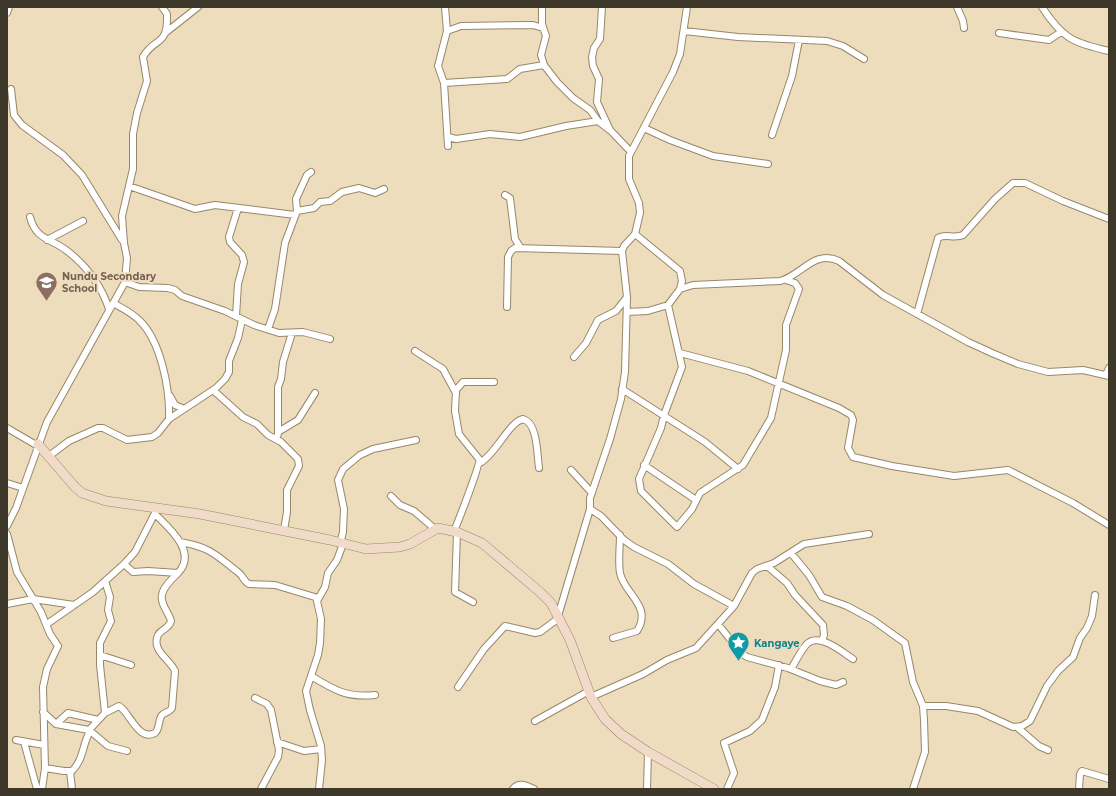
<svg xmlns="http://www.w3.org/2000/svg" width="1116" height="796" font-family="Montserrat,sans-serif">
<rect width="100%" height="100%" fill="#eeddbc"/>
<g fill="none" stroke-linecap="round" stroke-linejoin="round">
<defs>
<path id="street" d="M445 7 447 31 438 66 444 83 448 146
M542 7V24L546 36 541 55 544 65 557 82 573 98 590 110 598 121 611 131 631 152
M602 7 600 39 594 48 592 57 593 66 599 79 597 102 610 130
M957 7 963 21 964 28
M1042 7C1062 38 1073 43 1109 51
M7 13 9 7
M447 31 461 26 533 25 543 28
M684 31 738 37 827 41 843 46 864 59
M165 33 198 7
M999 33 1049 40 1061 32
M444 83 507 79 520 69 544 65
M11 89 14 115 22 125 63 155 82 175 122 240
M644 128 670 140 713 156 768 164
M772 135 792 76 799 40
M448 137 456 139 490 134 520 137 566 126 598 121
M129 186 195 209 215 205 295 215
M505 195 510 198 515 239 520 247
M297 211 314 208 320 202 330 201 342 192 359 188 375 193 384 189
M30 217C36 240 50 238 66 250 87 266 101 285 109 309
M635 234 680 271 682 281 680 289
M47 240 83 221
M125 282 139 287 168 288 175 290 182 296 225 311 254 325 279 333 303 332 330 339
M113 303C122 308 132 313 139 320 161 341 170 389 169 419
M668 305 682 367 664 415 661 428 639 479 641 491 677 527 692 509 700 493 743 465 771 418 786 350V325L799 289 795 283 786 280
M507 307 508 257 511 251 515 248 622 251
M627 312 648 311 668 305 680 289 693 285 780 281C801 276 814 249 839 261L883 295 968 342 992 353 1018 364 1048 372 1083 370 1109 376
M917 314 938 238C945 233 954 239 963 235L995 199 1013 183H1025L1063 201 1109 219
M236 316 238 284 244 262 242 255 230 242 229 237 238 208
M268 329 275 309 285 243 297 211 296 199 307 175 311 172
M415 351 443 369 456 393
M680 353 748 371 839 408 851 415 853 420 848 448 853 457 892 466 954 476 1008 470 1073 503 1109 525
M574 357 586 343 598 320 616 311 627 297
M1106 375 1109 368
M622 389 705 442 738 469
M213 390 243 417 257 424 268 435 281 442 298 459 299 466 287 490V512L284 530
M170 396 175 405 184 409
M7 428 38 446
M278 432 298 420 315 393
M276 439 278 434V387L281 379 283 362 292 333
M49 456 69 441 98 428H103L127 440 152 437 158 433 169 419 216 388 225 379 229 372V361L238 338 242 320
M480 463C496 454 509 422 523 419 538 423 537 455 539 468
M644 465 696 500
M571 470 592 493
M7 483 23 488
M391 496 400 505 414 511 435 529
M590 509 601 516 624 540 634 547 668 564 694 584 734 606
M7 526 16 508 47 422 125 282 127 258 124 243 122 216 133 169V134L137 113 147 81 143 57C155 36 168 48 167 14L162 7
M454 531C458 522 481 463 479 459L459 434 455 411 456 390 463 382H494
M457 532 455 592 473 602
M7 534 17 572 41 612 50 634 58 646 47 669 43 687 45 768 42 789
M180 542C210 547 216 555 239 573 243 576 244 582 249 584L275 585 318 598
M340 544 343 532 344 509 338 480 343 469 360 455 373 449 416 440
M791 553 809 575 822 597 847 606 873 620 905 643 913 682 923 706 924 720 925 752 913 789
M124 564 133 572 148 571 178 573
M767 566 787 583 795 595 823 625 824 635 822 641
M7 604 33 599 74 605
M558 616 590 509V498L610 439 621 399 625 372 627 297 622 251 624 246 635 234 640 213 639 203 629 179V156L673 72 680 54 687 7
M47 624 93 592 124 564 135 552 156 511
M718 624 741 653 747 657 788 668 820 681 836 685 843 682
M613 638 637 631C653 606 624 594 620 573 618 561 620 547 620 535
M100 655 131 665
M791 669C796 661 800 652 806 645 818 631 842 652 853 659
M311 676C334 690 347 698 375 695
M458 687 484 649 505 626 535 633 540 632 559 618
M591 697 643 674 667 660 696 648 734 606 752 573 757 569 774 563 804 544 869 534
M255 698 267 704 271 710 279 750 278 757 261 789
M923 706H946L978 711 1013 727 1022 726 1030 721 1047 686 1058 671 1073 657 1080 638 1087 628 1092 616 1095 595
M43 712 56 724 89 730 108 746 127 751
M105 713 100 665V643L111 621 108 610 110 597 105 581
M535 721 589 691
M56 724 68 713 98 720
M1018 728 1039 746 1048 750
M89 730 105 713 119 706C129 711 138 742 155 733 160 729 158 720 162 715 165 712 170 712 172 708L175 671C170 659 151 651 158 635 161 629 169 629 171 621 169 613 160 604 162 595 163 587 172 579 178 573 198 552 169 528 155 514
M16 740 44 745
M24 742 37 789
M277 742 304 751 321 749
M45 768 64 771H72C84 759 82 745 90 731
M70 771 72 789
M319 789 322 760 321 746 310 710 306 691 318 655 320 643 321 619 317 601 325 587 328 573 337 560 343 544
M513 789C519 781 527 786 534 789
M647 789 648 752
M727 789 734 773 724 743 750 731 762 720 775 687 779 665
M1079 789 1080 774 1082 771 1109 779"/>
<path id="secondary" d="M38 444 75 487 82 493 106 501 200 514 330 540 366 549 400 547 410 544 438 528 457 532 482 543 540 592 551 603 570 640 591 697 605 719 621 734 648 752 714 789"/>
</defs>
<!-- street casing -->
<use href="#street" stroke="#978769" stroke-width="8"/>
<!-- secondary casing -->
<use href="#secondary" stroke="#978769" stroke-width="10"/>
<!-- street -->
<use href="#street" stroke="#fff" stroke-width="6"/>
<!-- secondary -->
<use href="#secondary" stroke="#f1dac8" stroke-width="9"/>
</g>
<!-- icons -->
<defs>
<symbol id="school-pin" viewBox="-11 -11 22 30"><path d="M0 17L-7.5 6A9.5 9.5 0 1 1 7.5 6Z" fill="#8d6e63" stroke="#eeddbc"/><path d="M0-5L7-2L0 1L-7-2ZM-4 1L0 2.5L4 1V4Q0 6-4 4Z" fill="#fff"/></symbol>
<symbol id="sight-pin" viewBox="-11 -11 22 30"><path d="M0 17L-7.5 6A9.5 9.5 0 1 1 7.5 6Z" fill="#0f9aa8" stroke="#eeddbc"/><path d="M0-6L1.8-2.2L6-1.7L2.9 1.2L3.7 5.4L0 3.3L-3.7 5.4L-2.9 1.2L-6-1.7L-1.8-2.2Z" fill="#fff"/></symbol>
</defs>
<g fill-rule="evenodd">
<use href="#school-pin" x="34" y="270" width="25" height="34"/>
<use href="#sight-pin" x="726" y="630" width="25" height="34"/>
</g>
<g text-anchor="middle" stroke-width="4" stroke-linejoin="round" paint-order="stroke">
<!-- education labels -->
<g font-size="10" font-weight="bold" fill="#785e54" stroke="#eeddbc" text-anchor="start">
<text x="62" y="280">Nundu Secondary<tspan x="62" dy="12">School</tspan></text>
</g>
<!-- culture labels -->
<g font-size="10" font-weight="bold" fill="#0d838f" stroke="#eeddbc" text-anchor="start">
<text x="754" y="647">Kangaye</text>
</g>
</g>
<!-- border -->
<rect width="1116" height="796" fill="none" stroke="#3e382b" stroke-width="16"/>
</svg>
